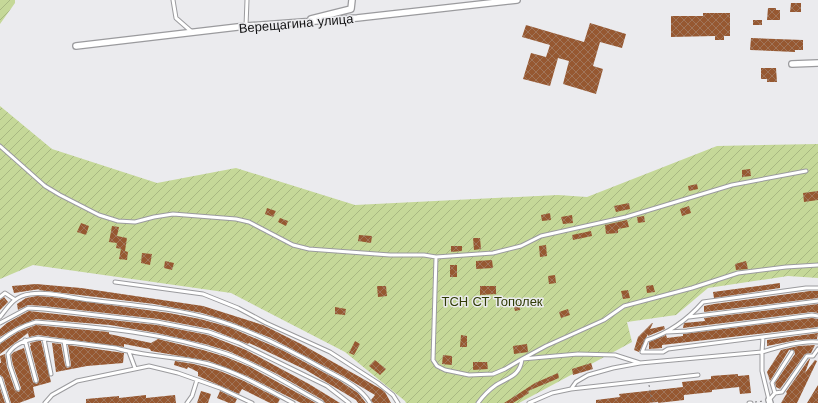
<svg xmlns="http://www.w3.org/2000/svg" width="818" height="403" font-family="'Work Sans',sans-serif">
<defs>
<pattern id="garden-furrows" width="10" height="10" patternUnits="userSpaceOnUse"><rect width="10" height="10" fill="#c5d898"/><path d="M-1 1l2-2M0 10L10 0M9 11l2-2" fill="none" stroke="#a8b882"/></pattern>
<pattern id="building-cross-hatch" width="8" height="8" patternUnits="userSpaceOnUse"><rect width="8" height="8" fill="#965831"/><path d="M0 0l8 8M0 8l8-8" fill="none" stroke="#a0755a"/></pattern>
</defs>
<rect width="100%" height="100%" fill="#ebebee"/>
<!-- garden -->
<path fill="url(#garden-furrows)" d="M0 0H15V3L0 24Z
M0 106 52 149 157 183 236 168 355 205 558 195 587 197 717 146 818 144V278L788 276 708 288 676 315 627 322 632 342 519 403H406L405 401 345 352 231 293 33 265 0 279Z"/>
<!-- building -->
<path fill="url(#building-cross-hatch)" d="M791 3H801V12H790Z
M768 8H776V10H780V20H767Z
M703 13H730V36H724V40H715V36L671 37V16H703Z
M753 20H762V25H753Z
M590 23 626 34 622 48 600 42 593 66 603 69 596 94 563 84 569 61 558 58 550 86 523 79 531 53 546 57 550 45 522 37 526 25 584 42Z
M751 38 803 40V50H795V52L750 50Z
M761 68H776L777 82H767V79H761Z
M750 169 751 176 742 177V170Z
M697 184 698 189 689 191 688 186Z
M818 191V200L804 202 803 193Z
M629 203 630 209 616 212 614 206Z
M689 206 691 213 682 216 680 209Z
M267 208 276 211 273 217 265 214Z
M550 213 551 220 542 221 541 215Z
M572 215 573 223 563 224 561 217Z
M644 216 645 222 638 223 637 217Z
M280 218 288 221 286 226 278 222Z
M627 220 629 227 618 229V233L606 234 605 225Z
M81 223 89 226 86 235 77 232Z
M112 226 119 227 117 236 127 238 125 251 128 252 127 260 119 259 121 249 116 248 117 243 109 242Z
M591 231 592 236 573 240 572 235Z
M359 235 372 236 371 243 358 241Z
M473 238H480L481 249 474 250Z
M546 245 547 256 540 257 539 246Z
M451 246H462V251L451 252Z
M142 253 152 254 150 265 141 263Z
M492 260 493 268 476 269V261Z
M165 261 174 263 172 270 164 268Z
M746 261 748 269 736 270 735 264Z
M450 265H457V277H450Z
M555 275 556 283 549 284 548 276Z
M780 283V288L714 298 713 292Z
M36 284 81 288 203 306 263 325 301 344 381 389 385 392 391 403H373L371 400 375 395 343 376 271 338 231 322 202 313 154 304 38 290 40 289 14 293 12 286Z
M653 285 655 292 647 293 646 286Z
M377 286H386L387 296 378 297Z
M480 286H496V294L480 295Z
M628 290 630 298 623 299 621 291Z
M810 291H818V298L704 312V306L714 304Z
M37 296 52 297 169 313 200 319 229 327 282 350 340 381 358 393 366 403H358L356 400 306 370 249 343 248 344 210 329 158 319 44 306 28 305 18 310 17 304 26 298Z
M4 297 8 302 0 310V300Z
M519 303 520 310 515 311 513 304Z
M818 304V313L812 312 683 328 684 323 705 321 704 318Z
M335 307 346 309 345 315 335 314Z
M568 309 570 315 561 318 559 312Z
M29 311 157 325 208 335 246 350 309 384 340 403H325L323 400 277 374 253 362 228 351 205 344 157 333 110 325 36 319 16 327 0 337V329L7 323Z
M812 318 818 319V327L662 345V348L649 349V342L666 335 667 338 683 336V334Z
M652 323H653L650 329 664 326 665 329 648 336V334L639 352 634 350 638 337Z
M36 325 109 332V334L151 343 158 339 203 350 226 357 250 367 316 403H301L247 376 209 361 151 351 150 349 124 344V347L38 335 29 337 28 333 0 354V344L18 332Z
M818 333 817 339 797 340 767 346V340Z
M461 335 467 336V347H460Z
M38 341H41L51 382 33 387 35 397 19 403H11L3 377 0 375V363H1L0 356 5 354 7 367 15 390 19 392 21 388 13 365 11 355 14 352 24 348 33 382 37 384 39 380 30 346H31L30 343Z
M355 341 360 344 354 355 349 353Z
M52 343 61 344 65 365 67 368 70 367 71 365 68 345 124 353 123 363 87 366 56 372Z
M527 344 528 352 514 354 513 346Z
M815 345 811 353 805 354 780 389 776 387 775 383 795 354 794 350H789L770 381 767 372 781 350 798 346Z
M443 355 452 356V365L442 364Z
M809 359H810L805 373 815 360 817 361 797 403H781L787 393 786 392Z
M375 360 386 369 380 375 369 366Z
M175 361 194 364 220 371 244 381 280 399 278 403H270L242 389 239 394 198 376V372L188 367 187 369 174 365Z
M473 362H487L488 369 473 370Z
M591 363 593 369 573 375 572 369Z
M558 373 559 378 528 391 529 393 513 403H504L535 383Z
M738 374V376L749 375 751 393 740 394 739 387 712 390V392L684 395V400L658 403V402L647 403H596V400L620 397 619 394 683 387 682 382 711 379V376Z
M818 385V403H807Z
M0 388 5 403H0Z
M201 391 211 394 208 403H197Z
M220 391 237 399 235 403H229L217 398Z
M146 395V398L175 395 176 403H86V399L119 396V398Z"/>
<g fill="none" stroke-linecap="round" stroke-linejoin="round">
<defs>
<path id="lane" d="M173 0 176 18 192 32
M246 26 247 0
M0 146 45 186 60 195 99 215 118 221 135 222 154 217 173 214 236 219 249 222 293 245 309 249 390 255H424L436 257 433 360 437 366 445 370 469 375 493 374 505 369 522 359 578 354 615 355 640 363
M436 257 493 253 521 246 541 236 626 217 732 185 806 171
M115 282 203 294 238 308 266 323 330 352 378 383 393 395 398 403
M818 288H806L703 302C688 319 669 333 647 340L642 352H663L668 349 818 330
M0 297 5 293 14 299
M0 317C9 306 14 296 30 294 48 291 72 298 90 300 132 305 176 308 216 320 253 331 288 349 322 368 338 377 360 386 370 403
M689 317 818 301
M0 323 28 308 44 309 157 322 209 332 239 343 327 386 349 403
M667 332 687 331 812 315 818 316
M763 337 762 352C778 347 802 340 818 342
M44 339 51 374
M25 340 36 381
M0 341C11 332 22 326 36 322 100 327 166 333 227 354 260 366 291 386 322 403
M64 341 68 365
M129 352 135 368
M0 378 8 403
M18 389 10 366 8 354C15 343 26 340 38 338L116 348C142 356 169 356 195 361 230 367 262 387 293 403
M571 389 698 375
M775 393 772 383 792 352
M769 400 775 393 782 392 807 356H813L818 349
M45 403 52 395 77 381 149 366 178 373 220 388 252 403
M187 403 192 396 197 380
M478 403C483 396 489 390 496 385 509 377 520 376 522 359L546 346 604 320 624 306 692 288 738 273 786 267 818 265
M529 403 552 393 571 389 576 382 588 375 613 368 640 363 762 352V371L769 400
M749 403H751"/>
<path id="street" d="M311 19 351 9 352 0
M76 46 246 26 357 18 517 0
M792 64 818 63
M769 400 770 403"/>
</defs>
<!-- lane casing -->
<use href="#lane" stroke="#9b9b9e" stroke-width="5"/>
<!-- street casing -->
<use href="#street" stroke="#9b9b9e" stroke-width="8"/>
<!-- path -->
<path stroke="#7a7a7c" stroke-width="1" stroke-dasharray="2 3" stroke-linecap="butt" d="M649 385 651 396 654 403
M755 402 764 401"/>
<!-- lane -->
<use href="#lane" stroke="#fff" stroke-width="3"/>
<!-- street -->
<use href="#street" stroke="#fff" stroke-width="5.5"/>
</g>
<g text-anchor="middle" stroke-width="3" stroke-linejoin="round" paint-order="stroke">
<!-- street labels -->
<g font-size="13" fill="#111112" stroke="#ebebee">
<text transform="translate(296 23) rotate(-5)" y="5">Верещагина улица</text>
</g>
<!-- park labels -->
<g font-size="13" fill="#313d06" stroke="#ebebee">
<text x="492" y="306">ТСН СТ Тополек</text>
</g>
</g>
</svg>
